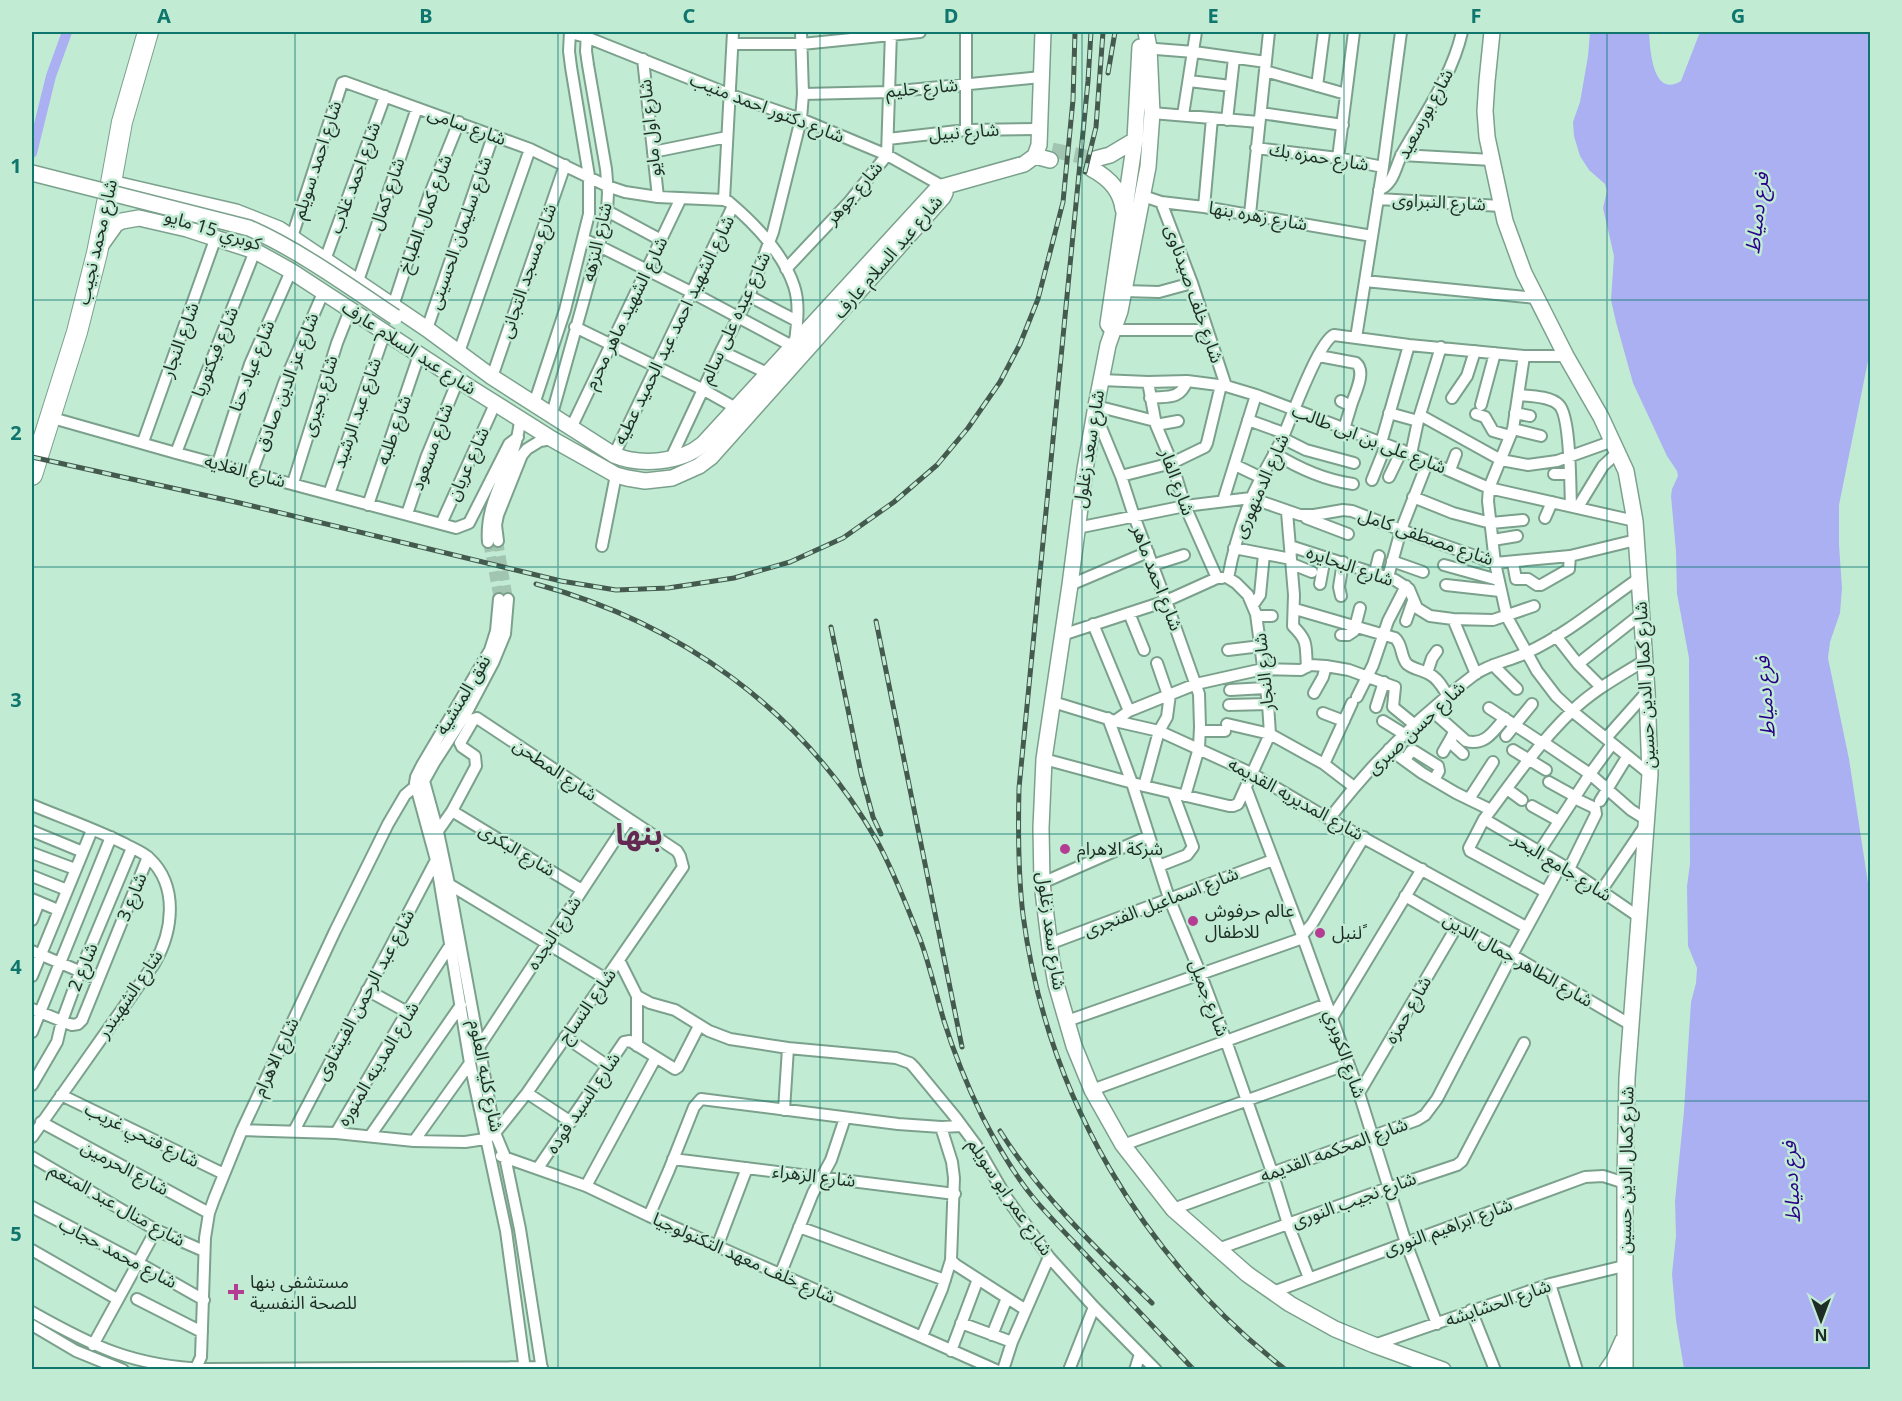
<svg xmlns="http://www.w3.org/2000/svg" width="1902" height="1401" font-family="'Noto Sans','Noto Sans Arabic',sans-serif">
<rect width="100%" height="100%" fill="#c2ebd4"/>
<!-- water -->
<path fill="#abb0f3" d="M1590 32H1649C1650 47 1652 99 1681 81L1700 32H1870V351L1839 505V545L1842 588 1840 613 1830 642 1828 658 1849 759 1870 896V1369H1684L1676 1320 1672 1274 1676 1236 1675 1201 1684 1111 1691 1002 1696 983 1697 968 1688 946 1687 886 1690 864 1689 658 1677 594 1676 551 1671 496 1672 489 1678 476 1677 471 1667 456 1633 383 1616 322 1611 300 1614 256 1603 208 1607 191 1605 184 1589 170 1580 156 1574 136 1573 122 1580 102 1588 56Z"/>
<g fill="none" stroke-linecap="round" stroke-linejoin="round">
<!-- canal -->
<path stroke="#abb0f3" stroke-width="10" d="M32 153 51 76 67 32"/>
<!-- street-tunnel -->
<path stroke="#a1c5b1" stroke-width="10" stroke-dasharray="10 5" stroke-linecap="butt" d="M498 541 508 599
M488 542 499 599"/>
<!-- secondary-tunnel -->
<path stroke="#a1c5b1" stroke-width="15" stroke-dasharray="15 8" stroke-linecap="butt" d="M1052 150 1095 159"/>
<defs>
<path id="street" d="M966 32V130
M570 33 586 37 731 95 801 119 887 155 944 187
M733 44H802L920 32
M1143 48 1194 52 1266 62
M643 59 658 197
M1265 71 1346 94
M1189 81 1231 86
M1317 86 1324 32
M803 94 889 92 1041 77
M1152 113 1259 122
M1261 113 1343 125
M1183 115 1196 32
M1227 120 1234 58
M888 139 966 130 1040 129
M1256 148 1338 158 1383 167
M653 152 727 137
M1401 155 1492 160
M1338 158 1354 32
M1379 190C1395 183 1395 166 1403 152 1425 113 1452 76 1462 32
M1143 196 1161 202 1204 207 1372 236
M1378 199 1501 206
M724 200 733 32
M1161 202 1192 283 1226 386
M1204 207 1212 118
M607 211 661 240
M1250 214 1269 32
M292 237 342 83 345 82 530 149 607 186 625 192 658 197 724 200 729 202C755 224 783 253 794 286 800 304 797 324 795 342
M583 239 599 246 691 292 792 346
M325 260 385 96
M786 269 850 201 887 155 891 32
M358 281 417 108
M1365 281 1536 298
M1124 291 1159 292 1192 283
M749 296 797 321
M393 306 429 196 459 122
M575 327 702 389 736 408
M1108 328 1115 330H1206
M427 329 493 136
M1356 338 1383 167 1401 32
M721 351 767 373
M459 352 530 149
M1319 356 1356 363C1367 372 1354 395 1351 406
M1524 356 1513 429 1489 488 1488 501 1495 563 1507 617 1537 671 1556 696 1572 711 1650 774
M492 377 565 165
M1101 380 1148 382 1187 381 1226 386 1256 395 1411 454 1489 488 1635 521
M1148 382 1156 425 1172 463 1185 506 1217 578
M1519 395C1530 396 1551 396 1559 405 1571 417 1570 487 1571 506
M1150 398C1168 396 1180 400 1187 381
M1452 398 1467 376 1475 351
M1341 401 1351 406 1344 429
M534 404 565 310 589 214V176L571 67 569 51 570 32
M1481 405 1495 353
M1096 406 1155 421
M1095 413 1121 476 1134 516 1166 601 1199 694 1200 727 1199 748 1185 796
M1389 413 1418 421
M1515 413 1530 416
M552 414 599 246 607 211 608 193 606 169 588 65 586 51 587 32
M1476 414 1485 417 1493 431 1510 436
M1420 415 1501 460 1528 465 1557 461 1613 441
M49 417 176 453 456 528 469 523 509 444 518 437
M1248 420 1284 433
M1156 425 1178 421
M571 428 681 198
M1513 429 1541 436
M1282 438 1306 450 1354 463
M143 442 216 237
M1381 443 1409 345
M176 453 203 382 255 251
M1274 453C1298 468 1324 480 1353 484
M1411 454 1418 421 1441 347
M614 455 733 206
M671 458 721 351 749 296 773 232 801 119 803 94 801 32
M218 463 250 364 291 271
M1235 465 1262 478
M1450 470 1456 454
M252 472 284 383 323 293
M1554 474H1570
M1121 476 1172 463 1205 447 1207 443 1221 385
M1389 477 1402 450
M1372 480 1386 445
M293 483 337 343 350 310
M329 494 385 332
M1413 497 1453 513 1491 523 1523 520
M1223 501 1256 395
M368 505 419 355
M1578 507 1603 466 1618 452
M1287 512 1294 595 1293 626C1309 642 1305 645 1307 667
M407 514 426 458 458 380
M1306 518 1348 534
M1545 518 1552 502
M441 524 495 404
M1077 528 1185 506 1251 498 1300 515H1314L1343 510 1352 511 1401 530 1495 563 1570 556 1636 540
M1493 540 1517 536
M498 541 496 525 498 515 522 455 527 449 540 441 552 439
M488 542C484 497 517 464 520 419
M602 546 616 475
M1290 546 1395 580 1409 589 1417 608 1430 616 1453 619 1493 620 1534 606
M1234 548 1291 559
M1392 561 1423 572
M1513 563 1516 579H1528L1537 585H1541L1569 569 1570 556
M1292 564 1312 572
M1153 565 1184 555
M1444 565 1498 580
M1375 572 1379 556
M1388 577 1401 530 1428 461
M1228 578C1233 551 1241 524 1251 499 1260 477 1273 458 1283 437 1291 418 1319 341 1334 335L1409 345 1524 356H1566
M1320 584 1325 557
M1070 585 1148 552
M1446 585 1500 591
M1341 596 1339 587 1343 562
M499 599 496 631 490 650 422 765 416 777 415 783 436 860 470 1063 506 1231 525 1370
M508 599 505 634 493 663 467 712 434 763 424 781 438 832 449 884 495 1133 505 1157 520 1229 542 1370
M1253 605 1260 595 1264 554
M1295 609 1395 638C1403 645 1400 656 1407 664 1413 669 1422 670 1429 674 1438 678 1443 688 1448 696
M1129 613 1144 650
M1257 616H1272
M1453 619 1476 674
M1406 621 1413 601
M1093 624 1129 711
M1062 635 1166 601 1217 578H1222
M1341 635H1348L1354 631 1360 608
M1556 636 1578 664 1601 687
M1228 650 1261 646
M1157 663 1168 695
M1578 664 1641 614
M1493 665 1517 689
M1427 673 1432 658 1437 651
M1230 690 1265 688
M1314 693 1323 677 1326 666
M1357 697 1373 665 1388 621 1406 586
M1053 702 1115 721 1159 731 1251 773 1329 819 1526 927
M1229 705 1268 704
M1376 707 1384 682
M1489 708 1542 743
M1431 710 1466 741C1485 746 1493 732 1505 718
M1323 713 1344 721
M1108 718 1132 783 1169 898 1201 975 1226 1041 1272 1172 1288 1224 1309 1278
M1115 721 1129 711 1196 684 1263 669 1301 670 1310 665 1326 666 1349 670 1395 687 1393 707 1415 725
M1383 721 1404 734
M1227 724 1270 734 1324 764 1354 787
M1200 731H1225
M1454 732 1451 738 1452 744 1463 754
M1506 736 1532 704
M1606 738 1647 692
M1543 742 1590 774 1631 810 1647 820
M1389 749 1422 773 1456 793 1491 810
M1513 750 1546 770
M1443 752 1451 738
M1044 759 1144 786 1229 806H1233L1238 804 1270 734 1268 704 1256 614 1248 595 1236 583 1228 578
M1405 760 1411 751H1414L1438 766 1439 771 1434 780
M1324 764 1352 703
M1549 782 1576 797
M1144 786 1159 731 1167 717 1170 694
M1246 788 1303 938 1359 1093 1406 1243 1437 1324
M1507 789 1522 800
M1469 799 1493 762
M1600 801 1627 757
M32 805C63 818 95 829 125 844 132 848 143 852 149 858 179 886 173 932 154 964L32 1137
M1532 806 1559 821
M452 811 582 890
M1329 819C1371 764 1419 716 1474 675 1490 663 1511 661 1528 652 1567 634 1603 603 1638 579
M1484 819 1569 869 1639 917
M32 831 83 852
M1539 852 1590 774 1612 744
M32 853 75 869
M1159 866 1187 855 1193 847 1173 793
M1569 869 1596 814 1595 808 1574 798
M32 876 67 890
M447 883 606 979
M1042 883 1149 836
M1601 891 1645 826
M1546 892 1470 851 1469 848 1484 819 1491 810C1516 776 1541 741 1571 712 1592 691 1618 677 1644 661
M1405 896 1457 926 1512 955 1631 1025
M32 899 58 910
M32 920 39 902
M1301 933 1305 932 1312 924 1364 837
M1049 944 1273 860
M32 951 98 979
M619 960 637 996 650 1003 675 1010 709 1031 730 1039 788 1048 896 1058 910 1063 914 1067 956 1118 976 1145 1006 1197 1049 1257 1094 1307 1156 1370
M32 976 92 830
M367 990 407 1012
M637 996V1046
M32 1009 72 1025 78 1024 82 1020 148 857
M1332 1018 1422 869
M1067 1021 1303 938
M32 1032 111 837
M565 1037 608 1066
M479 1047 629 819
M32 1085 57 1042 62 1021 80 972 132 848
M1092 1090 1327 1004
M527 1093 571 1122
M1359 1093 1457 926
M61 1095 224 1174
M784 1110 788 1048
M41 1122 209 1213
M941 1127 952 1162 954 1178 951 1260 956 1265 1026 1310
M242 1130 336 1133 407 1012 451 944
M294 1131 436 860
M336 1133 414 1141 465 1142 485 1139 495 1133 527 1093 683 867 680 856 677 851 477 718 474 719 460 743 462 747 475 756 476 766 452 811 431 841
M370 1136 461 1005
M414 1141 470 1063
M1123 1145 1348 1064
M501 1156 586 1186 649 1216 996 1370
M32 1157 156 1230 204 1251
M673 1159 955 1194
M538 1168 624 1042 630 1041 675 1069 678 1067 699 1026
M586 1186 655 1059
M32 1207 137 1262 204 1300
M1173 1209 1417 1120 1425 1115 1437 1099 1512 955 1561 865
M649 1216 669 1170 694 1107 701 1099 898 1124 941 1127 962 1126
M799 1227 945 1280
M717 1247 747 1168
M1218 1249 1388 1188 1457 1165 1462 1161 1524 1043
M32 1250 117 1299
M780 1275 813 1193 831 1160 845 1118
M1550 1284 1577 1370
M1273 1292 1585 1177 1603 1176 1625 1183
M137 1299 202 1332
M1471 1310 1495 1370
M32 1312C94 1347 133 1366 206 1369L542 1367
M961 1323 1012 1342
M32 1325 76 1351 123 1370
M992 1335 1007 1298
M922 1336 942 1289 951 1260
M93 1345 156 1230
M1374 1345 1550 1284 1624 1266
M951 1351 978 1279
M195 1370 201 1357 205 1238 209 1213 214 1199 242 1130 335 931 388 824 405 795 412 789 421 785
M1003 1370 1012 1342 1049 1257
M1069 1370 1094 1307
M1135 1370 1140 1354"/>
<path id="secondary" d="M1146 32 1149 48 1152 113 1148 167 1120 311 1108 345 1096 406 1085 469 1070 585 1044 759 1041 828 1042 883 1051 956 1056 984 1074 1046 1092 1090 1123 1145 1173 1209 1247 1274 1290 1304 1335 1329 1374 1345 1443 1370
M1492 32 1487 81 1485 111 1487 137 1505 221 1524 273 1566 356 1601 417 1626 471 1635 521 1647 692 1650 774 1627 1078 1625 1183V1370
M1035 156 1050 160
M1095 159 1110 155 1135 140
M1092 169C1109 178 1121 190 1123 209
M111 183 236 212 279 229 427 329 492 377 614 455C640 466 681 463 703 444L935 191 942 187 1024 164 1035 156 1039 145 1043 32
M101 245 116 224 122 221 139 218 187 229 255 251 291 271 458 380 552 439 616 475 627 478 645 481 672 478 699 466 711 457 943 197 945 193
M1108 324 1135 140 1140 47
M1607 1370 1614 1360 1623 1340"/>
<path id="highway" d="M32 475 77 332 97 253 111 183 122 122 148 32"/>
</defs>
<!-- street casing -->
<use href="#street" stroke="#7ba18c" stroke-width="14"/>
<!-- secondary casing -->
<use href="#secondary" stroke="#7ba18c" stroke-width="18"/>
<!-- highway casing -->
<use href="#highway" stroke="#7ba18c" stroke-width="22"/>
<!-- street -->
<use href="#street" stroke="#fff" stroke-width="10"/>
<!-- secondary -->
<use href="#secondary" stroke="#fff" stroke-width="15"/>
<!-- highway -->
<use href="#highway" stroke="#fff" stroke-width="20"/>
<defs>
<path id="rail" d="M1091 32 1088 81 1019 788C1018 830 1018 873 1023 915 1047 1096 1142 1258 1286 1370
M1108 73 1115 32
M1085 172 1096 127 1103 32
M32 457 240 503 561 581 616 590 668 588 734 578 790 562 843 538 894 502 937 465 968 428 1000 382 1020 344 1038 299 1063 202 1073 100 1075 32
M536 584C680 623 802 710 877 841 894 872 907 907 920 939 930 966 936 994 944 1021 954 1053 967 1085 982 1116 997 1145 1015 1176 1036 1201 1056 1224 1078 1246 1098 1268 1130 1302 1162 1336 1194 1370
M876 621 962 1047
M831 627 861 773 873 817 881 834
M1000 1131C1041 1196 1098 1250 1152 1303"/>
</defs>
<!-- rail casing -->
<use href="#rail" stroke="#455a4e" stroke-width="5"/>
<!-- rail -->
<use href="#rail" stroke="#c2ebd4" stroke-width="3" stroke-dasharray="9" stroke-linecap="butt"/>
<defs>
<path id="secondary-bridge" d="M32 173 249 228C299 250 350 287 395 317"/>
</defs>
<!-- secondary-bridge casing -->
<use href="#secondary-bridge" stroke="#7ba18c" stroke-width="18" stroke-linecap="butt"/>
<!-- secondary-bridge -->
<use href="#secondary-bridge" stroke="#fff" stroke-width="15"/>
</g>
<!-- grid -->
<path fill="none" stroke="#0f766e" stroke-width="1.5" stroke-opacity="0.55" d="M295 32V1370M558 32V1370M820 32V1370M1082 32V1370M1344 32V1370M1607 32V1370M32 300H1870M32 567H1870M32 834H1870M32 1101H1870"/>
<!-- markers -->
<g fill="#b43d93" stroke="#c2ebd4" stroke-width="2">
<circle cx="1065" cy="849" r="6"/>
<circle cx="1193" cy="921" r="6"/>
<circle cx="1320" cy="933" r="6"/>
<path d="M233 1283h6v6h6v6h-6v6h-6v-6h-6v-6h6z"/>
</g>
<g text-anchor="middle" stroke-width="5" stroke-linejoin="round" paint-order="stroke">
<!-- street labels -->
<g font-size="18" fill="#1e2d25" stroke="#c2ebd4">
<text transform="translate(922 88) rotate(-5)" y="6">شارع حليم</text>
<text transform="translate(767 108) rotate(21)" y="6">شارع دكتور احمد منيب</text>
<text transform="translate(1425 114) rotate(-62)" y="6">شارع بورسعيد</text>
<text transform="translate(467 126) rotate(20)" y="6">شارع سامى</text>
<text transform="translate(650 128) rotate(-96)" y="6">شارع اول مايو</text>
<text transform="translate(964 132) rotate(-4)" y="6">شارع نبيل</text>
<text transform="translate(1319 157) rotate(9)" y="6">شارع حمزه بك</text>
<text transform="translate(317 160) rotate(-72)" y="6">شارع احمد سويلم</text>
<text transform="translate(355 178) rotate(-70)" y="6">شارع احمد غلاب</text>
<text transform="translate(854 193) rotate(-49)" y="6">شارع جوهر</text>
<text transform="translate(387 194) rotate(-71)" y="6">شارع كمال</text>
<text transform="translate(1439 202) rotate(3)" y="6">شارع النبراوى</text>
<text transform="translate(425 214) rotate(-70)" y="6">شارع كمال الطباخ</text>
<text transform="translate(1258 216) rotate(10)" y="6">شارع زهره بنها</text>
<text transform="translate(213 230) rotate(17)" y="6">كوبري 15 مايو</text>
<text transform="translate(460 233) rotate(-71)" y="6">شارع سليمان الحسينى</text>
<text transform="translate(97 242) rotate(-77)" y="6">شارع محمد نجيب</text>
<text transform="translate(597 242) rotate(-77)" y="6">شارع النزهه</text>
<text transform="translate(888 257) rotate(-49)" y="6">شارع عبد السلام عارف</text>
<text transform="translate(528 271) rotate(-71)" y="6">شارع مسجد التجانى</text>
<text transform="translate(1194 294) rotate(71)" y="6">شارع خلف صيدناوى</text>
<text transform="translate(626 313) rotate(-64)" y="6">شارع الشهيد ماهر محرم</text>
<text transform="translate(735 318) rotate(-65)" y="6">شارع عبده على سالم</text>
<text transform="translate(674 330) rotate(-64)" y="6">شارع الشهيد احمد عبد الحميد عطيه</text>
<text transform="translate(180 340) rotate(-70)" y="6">شارع النجار</text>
<text transform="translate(409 348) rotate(33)" y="6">شارع عبد السلام عارف</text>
<text transform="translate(215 352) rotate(-68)" y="6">شارع فيكتوريا</text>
<text transform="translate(252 366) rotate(-69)" y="6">شارع عياد حنا</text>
<text transform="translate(287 382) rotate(-69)" y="6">شارع عز الدين صادق</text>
<text transform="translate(320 396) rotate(-73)" y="6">شارع بحيرى</text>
<text transform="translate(357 413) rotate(-71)" y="6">شارع عبد الرشيد</text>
<text transform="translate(394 430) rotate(-71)" y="6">شارع طلبه</text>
<text transform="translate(1369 439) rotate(21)" y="6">شارع على بن ابى طالب</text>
<text transform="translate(432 447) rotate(-70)" y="6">شارع مسعود</text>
<text transform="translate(1089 449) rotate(-81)" y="6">شارع سعد زغلول</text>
<text transform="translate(468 464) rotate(-66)" y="6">شارع عريان</text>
<text transform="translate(245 471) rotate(15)" y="6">شارع الغلايه</text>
<text transform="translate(1177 482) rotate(70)" y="6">شارع الفار</text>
<text transform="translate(1261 486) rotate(-66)" y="6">شارع الدمنهورى</text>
<text transform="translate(1426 537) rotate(19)" y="6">شارع مصطفى كامل</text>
<text transform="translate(1350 566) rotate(19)" y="6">شارع البحايره</text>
<text transform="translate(1157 578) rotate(69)" y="6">شارع احمد ماهر</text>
<text transform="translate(1264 672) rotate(-96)" y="6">شارع النجار</text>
<text transform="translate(1645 685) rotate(-93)" y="6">شارع كمال الدين حسين</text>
<text transform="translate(463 695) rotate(-59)" y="6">نفق المنشية</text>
<text transform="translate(1416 728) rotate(-43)" y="6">شارع حسن صبرى</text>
<text transform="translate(555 770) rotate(34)" y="6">شارع المطحن</text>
<text transform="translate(1296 799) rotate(29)" y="6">شارع المديريه القديمه</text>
<text transform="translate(517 850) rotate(31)" y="6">شارع البكرى</text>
<text transform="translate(1562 867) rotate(32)" y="6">شارع جامع البحر</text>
<text transform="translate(132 897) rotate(-68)" y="6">شارع 3</text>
<text transform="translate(1161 902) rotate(-21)" y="6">شارع اسماعيل الفنجرى</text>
<text transform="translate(1051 931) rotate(82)" y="6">شارع سعد زغلول</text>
<text transform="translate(554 933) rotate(-57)" y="6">شارع النجده</text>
<text transform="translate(1518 960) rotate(30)" y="6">شارع الطاهر جمال الدين</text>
<text transform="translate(83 967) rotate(-68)" y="6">شارع 2</text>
<text transform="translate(130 994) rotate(-56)" y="6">شارع الشهبندر</text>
<text transform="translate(365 995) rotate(-62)" y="6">شارع عبد الرحمن الفيشاوى</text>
<text transform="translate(1209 998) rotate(69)" y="6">شارع جميل</text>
<text transform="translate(587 1006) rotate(-55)" y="6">شارع النساج</text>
<text transform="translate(1408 1010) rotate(-60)" y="6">شارع حمزه</text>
<text transform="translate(1345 1054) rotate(71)" y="6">شارع الكوبري</text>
<text transform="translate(276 1057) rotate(-65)" y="6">شارع الاهرام</text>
<text transform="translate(378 1064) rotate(-59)" y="6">شارع المدينه المنوره</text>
<text transform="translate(486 1076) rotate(79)" y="6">شارع كليه العلوم</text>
<text transform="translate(583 1103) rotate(-56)" y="6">شارع السيد فوده</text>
<text transform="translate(142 1135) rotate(26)" y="6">شارع فتحي غريب</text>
<text transform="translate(1334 1150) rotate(-20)" y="6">شارع المحكمه القديمه</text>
<text transform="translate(125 1168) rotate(28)" y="6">شارع الحرمين</text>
<text transform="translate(1626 1170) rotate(-89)" y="6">شارع كمال الدين حسين</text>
<text transform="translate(814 1176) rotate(7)" y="6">شارع الزهراء</text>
<text transform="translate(1010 1197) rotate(56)" y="6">شارع عمر ابو سويلم</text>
<text transform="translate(1354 1200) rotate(-20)" y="6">شارع نجيب النورى</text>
<text transform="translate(117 1205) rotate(29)" y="6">شارع منال عبد المنعم</text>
<text transform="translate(1448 1227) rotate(-20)" y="6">شارع ابراهيم النورى</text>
<text transform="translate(118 1253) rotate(28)" y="6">شارع محمد حجاب</text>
<text transform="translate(744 1258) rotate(24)" y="6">شارع خلف معهد التكنولوجيا</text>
<text transform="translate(1498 1303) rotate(-19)" y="6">شارع الحشايشه</text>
</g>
<!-- poi labels -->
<g font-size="18" fill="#1e2d25" stroke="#c2ebd4" text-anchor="start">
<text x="1077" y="855">شركة الاهرام</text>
<text x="1205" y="917">عالم حرفوش<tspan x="1205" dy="21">للاطفال</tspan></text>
<text x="1332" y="939">لنبل ً</text>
<text x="250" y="1288">مستشفى بنها<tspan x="250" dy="21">للصحة النفسية</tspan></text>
</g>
<!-- water labels -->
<g font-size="20" font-style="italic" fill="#2a008a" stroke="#c2ebd4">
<text transform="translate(1757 213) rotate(-83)" y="7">فرع دمياط</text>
<text transform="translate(1765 697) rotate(-94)" y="7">فرع دمياط</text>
<text transform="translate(1791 1182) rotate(-93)" y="7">فرع دمياط</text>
</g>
<!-- town labels -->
<g font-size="30" font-weight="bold" fill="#642952" stroke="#c2ebd4">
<text x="639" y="845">بنها</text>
</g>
</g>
<!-- border -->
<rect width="1902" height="1401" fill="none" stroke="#c2ebd4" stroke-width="66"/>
<!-- north arrow -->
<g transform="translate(1821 1320) rotate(180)" stroke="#c2ebd4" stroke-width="4.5" paint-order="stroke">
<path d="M0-4.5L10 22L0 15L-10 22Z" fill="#1e2d25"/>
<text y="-9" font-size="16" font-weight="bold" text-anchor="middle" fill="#1e2d25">N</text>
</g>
<rect x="33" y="33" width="1836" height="1335" fill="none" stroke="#0f766e" stroke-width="2"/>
<g font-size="20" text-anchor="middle" font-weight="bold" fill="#0f766e">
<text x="164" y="23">A</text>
<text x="426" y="23">B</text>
<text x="689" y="23">C</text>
<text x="951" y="23">D</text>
<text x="1213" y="23">E</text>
<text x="1476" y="23">F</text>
<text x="1738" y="23">G</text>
<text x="16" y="173">1</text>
<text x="16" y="440">2</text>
<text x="16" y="707">3</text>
<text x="16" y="974">4</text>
<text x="16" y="1241">5</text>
</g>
</svg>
